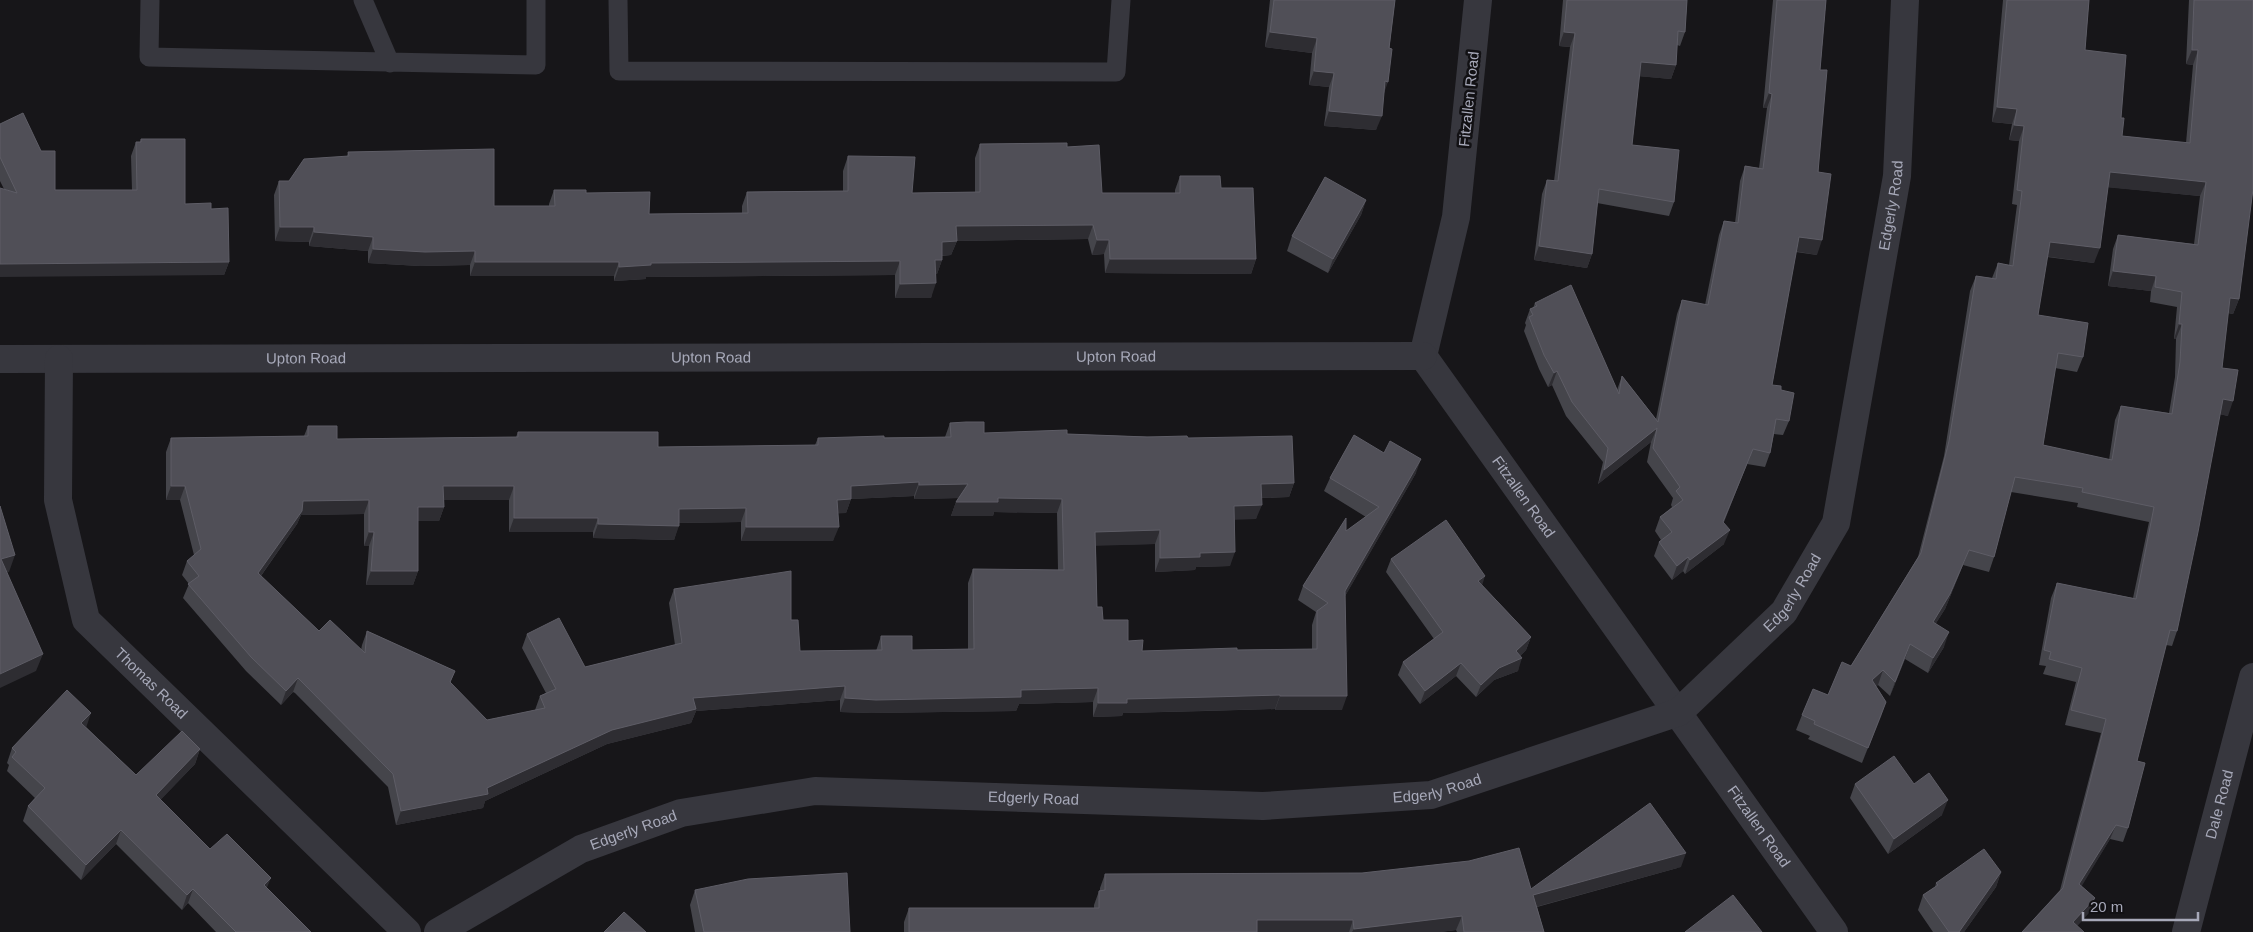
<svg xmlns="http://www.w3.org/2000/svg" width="2253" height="932" font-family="Arial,sans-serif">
<rect width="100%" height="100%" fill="#171619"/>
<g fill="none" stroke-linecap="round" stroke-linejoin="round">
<!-- service -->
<path stroke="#37373e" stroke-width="19" d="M150 0 149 57 536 65V0
M363 0 390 63
M618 0 619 71 1116 72 1121 0"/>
<!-- minor -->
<g stroke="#37373e" stroke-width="28">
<path id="s1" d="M1478 0 1456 217 1423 356 1834 932"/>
<path id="s2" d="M0 359 1423 356"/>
<path id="s3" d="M59 359 58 500 86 620 407 932"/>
<path id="s4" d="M438 932 581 849 681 813 815 791 1263 806 1431 795 1679 712 1784 612 1836 523 1897 176 1905 0"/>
<path id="s5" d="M2186 932 2253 677"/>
</g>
</g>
<!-- wall -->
<path fill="#45454b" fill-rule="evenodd" d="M1270 0H1395L1384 94 1376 130 1324 126 1329 87 1309 85 1312 53 1265 47Z
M1563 0H1687L1685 32 1680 46 1677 45 1676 65 1671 79 1639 76 1632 145 1674 202 1669 216 1597 203 1592 254 1587 268 1534 260 1542 194 1547 180 1554 181 1570 47 1559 46Z
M1773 0H1826L1820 70 1817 255 1796 252 1772 385 1781 390 1789 421 1783 435 1774 434 1770 453 1765 467 1747 464 1724 522V544L1685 574 1683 571 1672 580 1654 556 1659 542 1661 540 1655 531 1660 517 1672 507 1671 505 1673 498 1647 462 1651 442 1598 484 1603 462 1566 416 1552 385 1548 387 1539 369 1524 331 1526 325 1525 323 1530 309 1533 308 1535 303 1617 390 1622 376 1656 419 1677 314 1682 300 1705 305 1719 235 1724 221 1735 223 1740 181 1745 166 1759 168 1767 108H1763Z
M2003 0H2089L2085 50 2121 118 2122 136 2186 143 2193 65 2186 64 2189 0H2253L2239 299 2233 314 2228 313 2222 368 2228 416 2220 414 2177 631 2172 646 2166 645 2137 761 2128 828 2123 842 2110 839 2081 886 2095 898 2089 913 2022 932 2060 890 2101 733 2065 725 2076 682 2043 674 2046 666 2039 665 2051 598 2057 583 2133 598 2149 522 2077 507 2078 503 2011 492 1994 557 1989 572 1963 565 1945 609 1936 623 1944 647 1928 673 1905 659 1890 696 1878 685 1876 686 1886 702 1862 763 1808 739 1810 736 1796 730 1802 715 1828 695 1851 666 1918 557 1944 456 1970 291 1976 276 1992 278 1998 263 2009 265 2017 205 2012 204 2019 141 2009 140 2012 124 1992 122ZM2108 187 2200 196 2194 244 2118 235 2113 249 2108 286 2151 291 2150 302 2177 307 2174 339H2176L2175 377 2169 413 2121 406 2115 420 2109 460 2043 445 2055 368 2077 372 2083 357 2038 315 2047 257 2094 263Z
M0 124 55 190H132L131 156 136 142H140L141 139 185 204 211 209 229 262 224 275 4 189 0 181Z
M980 144 1067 147 1102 193H1175V190L1180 176 1221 188 1256 259 1251 274 1105 273 1104 254 1092 255 1088 239 957 241 951 255 942 256V260L937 274H936L931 298H895V275L646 277V279L614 281V276H470V265L420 266 368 263V251L309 246V242L275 241 274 195 279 181H289L347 156 348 152 494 206H549V204L554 190 586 193 649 214 742 213V206L747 192 843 191V171L848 156 912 193 975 192V158Z
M1366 200 1361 215 1328 273 1287 251 1292 236Z
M950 423 984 433 1067 434 1188 438 1294 483 1289 497 1261 498 1256 519H1235L1230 566 1196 567 1195 570 1155 572V544L1096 545 1097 607 1103 620 1128 641 1142 651 1312 649V625L1316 612 1298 600 1303 586 1346 531 1366 517 1324 491 1330 478 1416 473 1345 596 1342 710H1275V709L1206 711 1123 713 1122 716 1093 717V702L1019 704 1016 711 871 713 840 712V700L696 711 691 723 607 744 485 801 483 808 396 825 388 787 295 693 293 692 281 705 246 671 183 598 189 584 182 575 187 561 194 555 180 500H166V452L171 438 304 436 308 426 337 439 516 437 518 432 658 447 815 445 818 438 945 437ZM914 496V499L958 498 956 502 951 516H993L994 512 1057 513 1058 570 973 569 968 583V649L912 650 881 636 876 651H800L791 620 674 589 669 603 675 645 585 667 527 634 522 648 546 693 540 696 535 710 487 720 450 683 455 671 367 631 362 645 361 650 319 631 261 576 297 524 301 515 364 514V546H369L366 585H413L418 571V521H439L444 507V500H509V532H593V538L674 540 679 523 741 522V541H833L838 513H846L851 499Z
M1391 559 1482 585 1531 637 1526 650 1520 656 1518 671 1494 680 1476 697 1456 676 1420 704 1398 675 1403 662 1434 639 1386 572Z
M86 727 136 775 200 749 195 764 160 800 210 849 267 888 311 932H216L188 903 182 910 116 844 81 880 23 821 28 806 35 798 7 771 9 765 7 763 12 748Z
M1855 784H1914L1942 815 1888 854 1850 798Z
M1681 867 1537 907 1544 932H1457L1456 930 1440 932H904V922L909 908H1094V905L1099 891 1100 890V888L1105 874 1531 889Z
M2001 872 1996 887 1964 932H1933L1918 910 1923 895 1935 887 1936 883Z
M695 890 850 932H695L690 905Z"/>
<!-- shaded-wall -->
<path fill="#2e2d32" d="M1270 32 1317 38 1312 53 1265 47Z
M1564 32 1575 33 1570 47 1559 46Z
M2192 50H2198L2193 65 2186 64Z
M1641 62 1676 65 1671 79 1636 76Z
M1314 71 1334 73 1329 87 1309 85Z
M1385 81 1388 82 1383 96Z
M1769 93 1772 94 1767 108H1763Z
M1997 107 2017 109 2012 124 1992 122Z
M1329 111 1382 116 1376 130 1324 126Z
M2014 125 2024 126 2019 141 2009 140Z
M2110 172 2206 182 2200 196 2104 187Z
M1366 200 1361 215 1328 273 1333 259Z
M1093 225 1088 239 951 241 956 226Z
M280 227H314L309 242 275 241Z
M314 232 373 237 368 251 309 246Z
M1799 237 1822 240 1817 255 1794 251Z
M1097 240H1109L1104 254 1092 255Z
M957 241 951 255 937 256 942 242Z
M2050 242 2100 248 2094 263 2044 256Z
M1539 246 1592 254 1587 268 1534 260Z
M373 249 475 251 470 265 420 266 368 263Z
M1110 259H1256L1251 274 1105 273Z
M935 260H942L937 274H930Z
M900 261 895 275 646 277V279L614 281 619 267 651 263Z
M229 262 224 275 0 277V264Z
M475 262H619L614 276H470Z
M2113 271 2156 276 2151 291 2108 286Z
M936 283 931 298H895L900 284Z
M2230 298 2239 299 2233 314 2224 312Z
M2179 324H2182L2176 339H2174Z
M1557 371 1552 385 1548 387 1554 373Z
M2223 399 2233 401 2228 416 2218 414Z
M1657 428 1651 442 1598 484 1604 470Z
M1753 449 1747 464 1718 536 1723 522Z
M1421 459 1416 473 1340 605 1345 591Z
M919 482 914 496 851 499 846 513 832 514 837 500 851 486Z
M1294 483 1289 497 1256 498 1261 484Z
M968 484 963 498 914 499 919 485Z
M171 486H185L180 500H166Z
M443 486H514L509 500H438Z
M998 498 1062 499 1057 513 994 512 993 516H951L956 502Z
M369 500 364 514 301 515 297 524 253 587 258 573 303 501Z
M1262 505 1256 519 1229 520 1234 506Z
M418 507H444L439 521H413Z
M746 508 741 522 674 523 679 509Z
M514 518H598L593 532H509Z
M598 524 679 526 674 540 593 538Z
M746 527H839L833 541H741Z
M1160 530 1155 544 1090 546 1095 532Z
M1730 530 1724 544 1685 574 1690 560Z
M369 532H374L369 546H364Z
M1969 550 1945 609 1928 636 1933 622Z
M1235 552 1230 566 1196 567 1195 570 1155 572 1160 558 1200 553Z
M15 555 9 572 0 574 1 559Z
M1688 557 1683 571 1672 580 1677 566Z
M371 571H418L413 585H366Z
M1485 576 1481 589 1478 581Z
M1949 632 1944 647 1928 673 1933 658Z
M1531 637 1526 650 1514 661 1522 658 1518 671 1494 680 1476 697 1481 685Z
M1910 644 1905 659 1890 696 1895 682Z
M43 654 36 671 0 688V674Z
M1461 663 1456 676 1420 704 1425 691Z
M1883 670 1878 685 1866 695 1872 680Z
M298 678 293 692 281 705 286 691Z
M845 686 840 700 696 711 691 723 607 744 485 801 483 808 396 825 401 811 487 788 612 730 693 698Z
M1098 688 1093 702 1019 704 1016 711 871 713 840 712 845 698 1021 690Z
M1280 695 1275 709 1123 713 1122 716 1093 717 1098 703 1127 699Z
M1280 696H1347L1342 710H1275Z
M1886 702 1881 717 1862 763 1868 748Z
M91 713 86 728 81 723Z
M200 749 195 764 151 810 156 795Z
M1948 800 1942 815 1888 854 1894 839Z
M2116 825 2110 839 2074 899 2079 884Z
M121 830 116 844 81 880 86 865Z
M1686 853 1681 867 1528 909 1533 895Z
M2001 872 1996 887 1964 932H1959Z
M271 878 265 892 264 885Z
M193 889 188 903 182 910 187 895Z
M2095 898 2089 913 2072 932 2073 922Z
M1462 916 1456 930 1440 932H1352L1354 929Z
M1257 920H1353L1349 932H1253Z"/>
<!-- building -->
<path fill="#504f57" stroke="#5e5d66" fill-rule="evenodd" d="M1274 0H1395L1389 48 1392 49 1388 82 1385 81 1382 116 1329 111 1334 73 1314 71 1317 38 1270 32Z
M1567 0H1687L1685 32 1678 31 1676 65 1641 62 1632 145 1679 150 1674 202 1599 189 1592 254 1539 246 1547 180 1558 181 1575 33 1564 32Z
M1777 0H1826L1820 70H1827L1818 172 1831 174 1822 240 1799 237 1772 385 1781 386V390L1794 393 1789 421 1776 419 1770 453 1753 449 1723 522 1730 530 1690 560 1688 557 1677 566 1659 542 1672 532 1660 517 1683 500 1676 491 1680 487 1653 448 1657 428 1604 470 1608 448 1572 402 1557 371 1554 373 1544 355 1529 317 1533 315 1530 309 1537 306 1535 303 1571 285 1619 394 1622 376 1658 422 1682 300 1708 305 1724 221 1738 223 1745 166 1763 169 1772 94 1769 93Z
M2007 0H2089L2085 50 2126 55 2121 118H2124L2122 136 2190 143 2198 50H2192L2194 0H2253V189L2239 299 2230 298 2222 368 2238 370 2233 401 2223 399 2198 532 2177 631 2170 630 2137 761 2145 763 2128 828 2116 825 2079 884 2095 898 2073 922 2084 932H2022L2063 888 2106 719 2071 710 2082 668 2049 659 2051 652 2044 650 2057 583 2136 599 2154 507 2082 492 2083 488 2015 477 1994 557 1969 550 1950 594 1933 622 1949 632 1933 658 1910 644 1895 682 1883 670 1872 680 1886 702 1868 748 1814 724 1815 721 1802 715 1813 689 1828 695 1842 662 1851 666 1921 553 1949 441 1976 276 1996 279 1998 263 2013 266 2022 191 2017 190 2024 126 2014 125 2017 109 1997 107ZM2110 172 2206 182 2198 245 2118 235 2113 271 2156 276 2155 287 2182 292 2179 324H2182L2180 362 2172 414 2121 406 2112 460 2043 445 2058 353 2083 357 2088 323 2038 315 2050 242 2100 248Z
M23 113 41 151H55V190H137L136 142H141V139H185V204L211 203V209L228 208 229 262 0 264V188L17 193 0 157V124Z
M1067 143V147L1099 145 1102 193H1180V176H1220L1221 188H1253L1256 259H1110L1109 240H1097L1093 225 956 226 957 241 942 242V260H935L936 283 900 284V261L651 263V265L619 267V262H475V251L425 252 373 249V237L314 232V227H280L279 181H289L304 159 349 156 348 152 494 149V206H555L554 190H586V193L650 192 649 214 748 213 747 192 848 191V156L915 157 912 193 980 192V144Z
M1325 177 1366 200 1333 259 1292 236Z
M966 422H984V433L1067 430V434L1147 437 1187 436 1188 438 1292 436 1294 483 1261 484 1262 505 1234 506 1235 552 1200 553V557L1160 558V530L1095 532 1097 607H1102L1103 620H1128V641L1143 640 1142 651 1237 648V650L1317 649V611L1328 603 1303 586 1346 518V531L1379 507 1330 478 1354 435 1384 453 1390 441 1421 459 1345 591 1347 696H1280V695L1211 697 1127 699V703H1098V688L1021 690V697L876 700 845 698V686L693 698 696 709 612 730 487 788 488 794 401 811 393 774 300 680 298 678 286 691 251 657 188 584 199 576 187 561 201 549 185 486H171V438L308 436V426H337V439L518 437V432H658V447L818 445V438L884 436V438L951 437 950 423ZM919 482V485L968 484 956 502H998V498L1062 499 1064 570 973 569 974 649 912 650V636H881L882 650 800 651 798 620H791V571L674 589 682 643 585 667 559 618 527 634 556 689 540 696 545 708 487 720 450 682 455 671 367 631 365 653 330 620 319 631 258 573 302 511 303 501 369 500V532H374L371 571H418V507H444L443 486H514V518H598V524L679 526V509L746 508V527H839L837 500 851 499V486Z
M0 506 15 555 1 559 43 654 0 674Z
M1446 520 1485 576 1478 581 1531 637 1516 651 1522 658 1499 668 1481 685 1461 663 1425 691 1403 662 1443 632 1391 559Z
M67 690 91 713 81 723 136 775 182 731 200 749 156 795 210 849 227 834 271 878 264 885 311 932H236L193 889 187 895 121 830 86 865 28 806 45 788 12 757 16 752 12 748Z
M1894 756 1914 784 1929 773 1948 800 1894 839 1855 784Z
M1650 803 1686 853 1533 895 1544 932H1464L1462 916 1354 929 1353 920H1257V932H909V908H1099V891L1105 890V874L1362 873 1469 861 1519 848 1531 889Z
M1984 849 2001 872 1959 932H1949L1923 895 1938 885 1936 883Z
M847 873 850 932H704L695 890 748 879Z
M1733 895 1762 932H1685Z
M624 912 646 932H604Z"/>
<g text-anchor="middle" stroke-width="5" stroke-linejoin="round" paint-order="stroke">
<!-- street labels -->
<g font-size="15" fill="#a7a9b9" stroke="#121114">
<text transform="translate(1469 99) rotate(-84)" y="5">Fitzallen Road</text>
<text dy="5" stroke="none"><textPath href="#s4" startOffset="1856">Edgerly Road</textPath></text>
<text dy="5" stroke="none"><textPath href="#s2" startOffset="1116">Upton Road</textPath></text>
<text dy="5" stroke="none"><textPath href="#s2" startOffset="711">Upton Road</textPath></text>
<text dy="5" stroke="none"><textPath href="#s2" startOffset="306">Upton Road</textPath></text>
<text dy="5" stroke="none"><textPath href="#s1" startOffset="534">Fitzallen Road</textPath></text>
<text dy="5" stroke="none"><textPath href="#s4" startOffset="1451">Edgerly Road</textPath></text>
<text dy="5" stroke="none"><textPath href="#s3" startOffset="355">Thomas Road</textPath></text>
<text dy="5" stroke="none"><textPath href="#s4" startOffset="1031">Edgerly Road</textPath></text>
<text dy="5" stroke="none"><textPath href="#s4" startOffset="626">Edgerly Road</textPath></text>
<text dy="5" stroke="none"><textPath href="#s5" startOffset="132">Dale Road</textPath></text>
<text dy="5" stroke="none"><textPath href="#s1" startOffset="939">Fitzallen Road</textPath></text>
<text dy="5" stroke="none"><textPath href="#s4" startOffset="221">Edgerly Road</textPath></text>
</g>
</g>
<!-- scale -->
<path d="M2083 912v8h115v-8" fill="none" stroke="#a7a9b9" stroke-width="2.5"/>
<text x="2090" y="912" font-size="15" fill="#a7a9b9" stroke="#121114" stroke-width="4" paint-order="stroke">20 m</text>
</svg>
